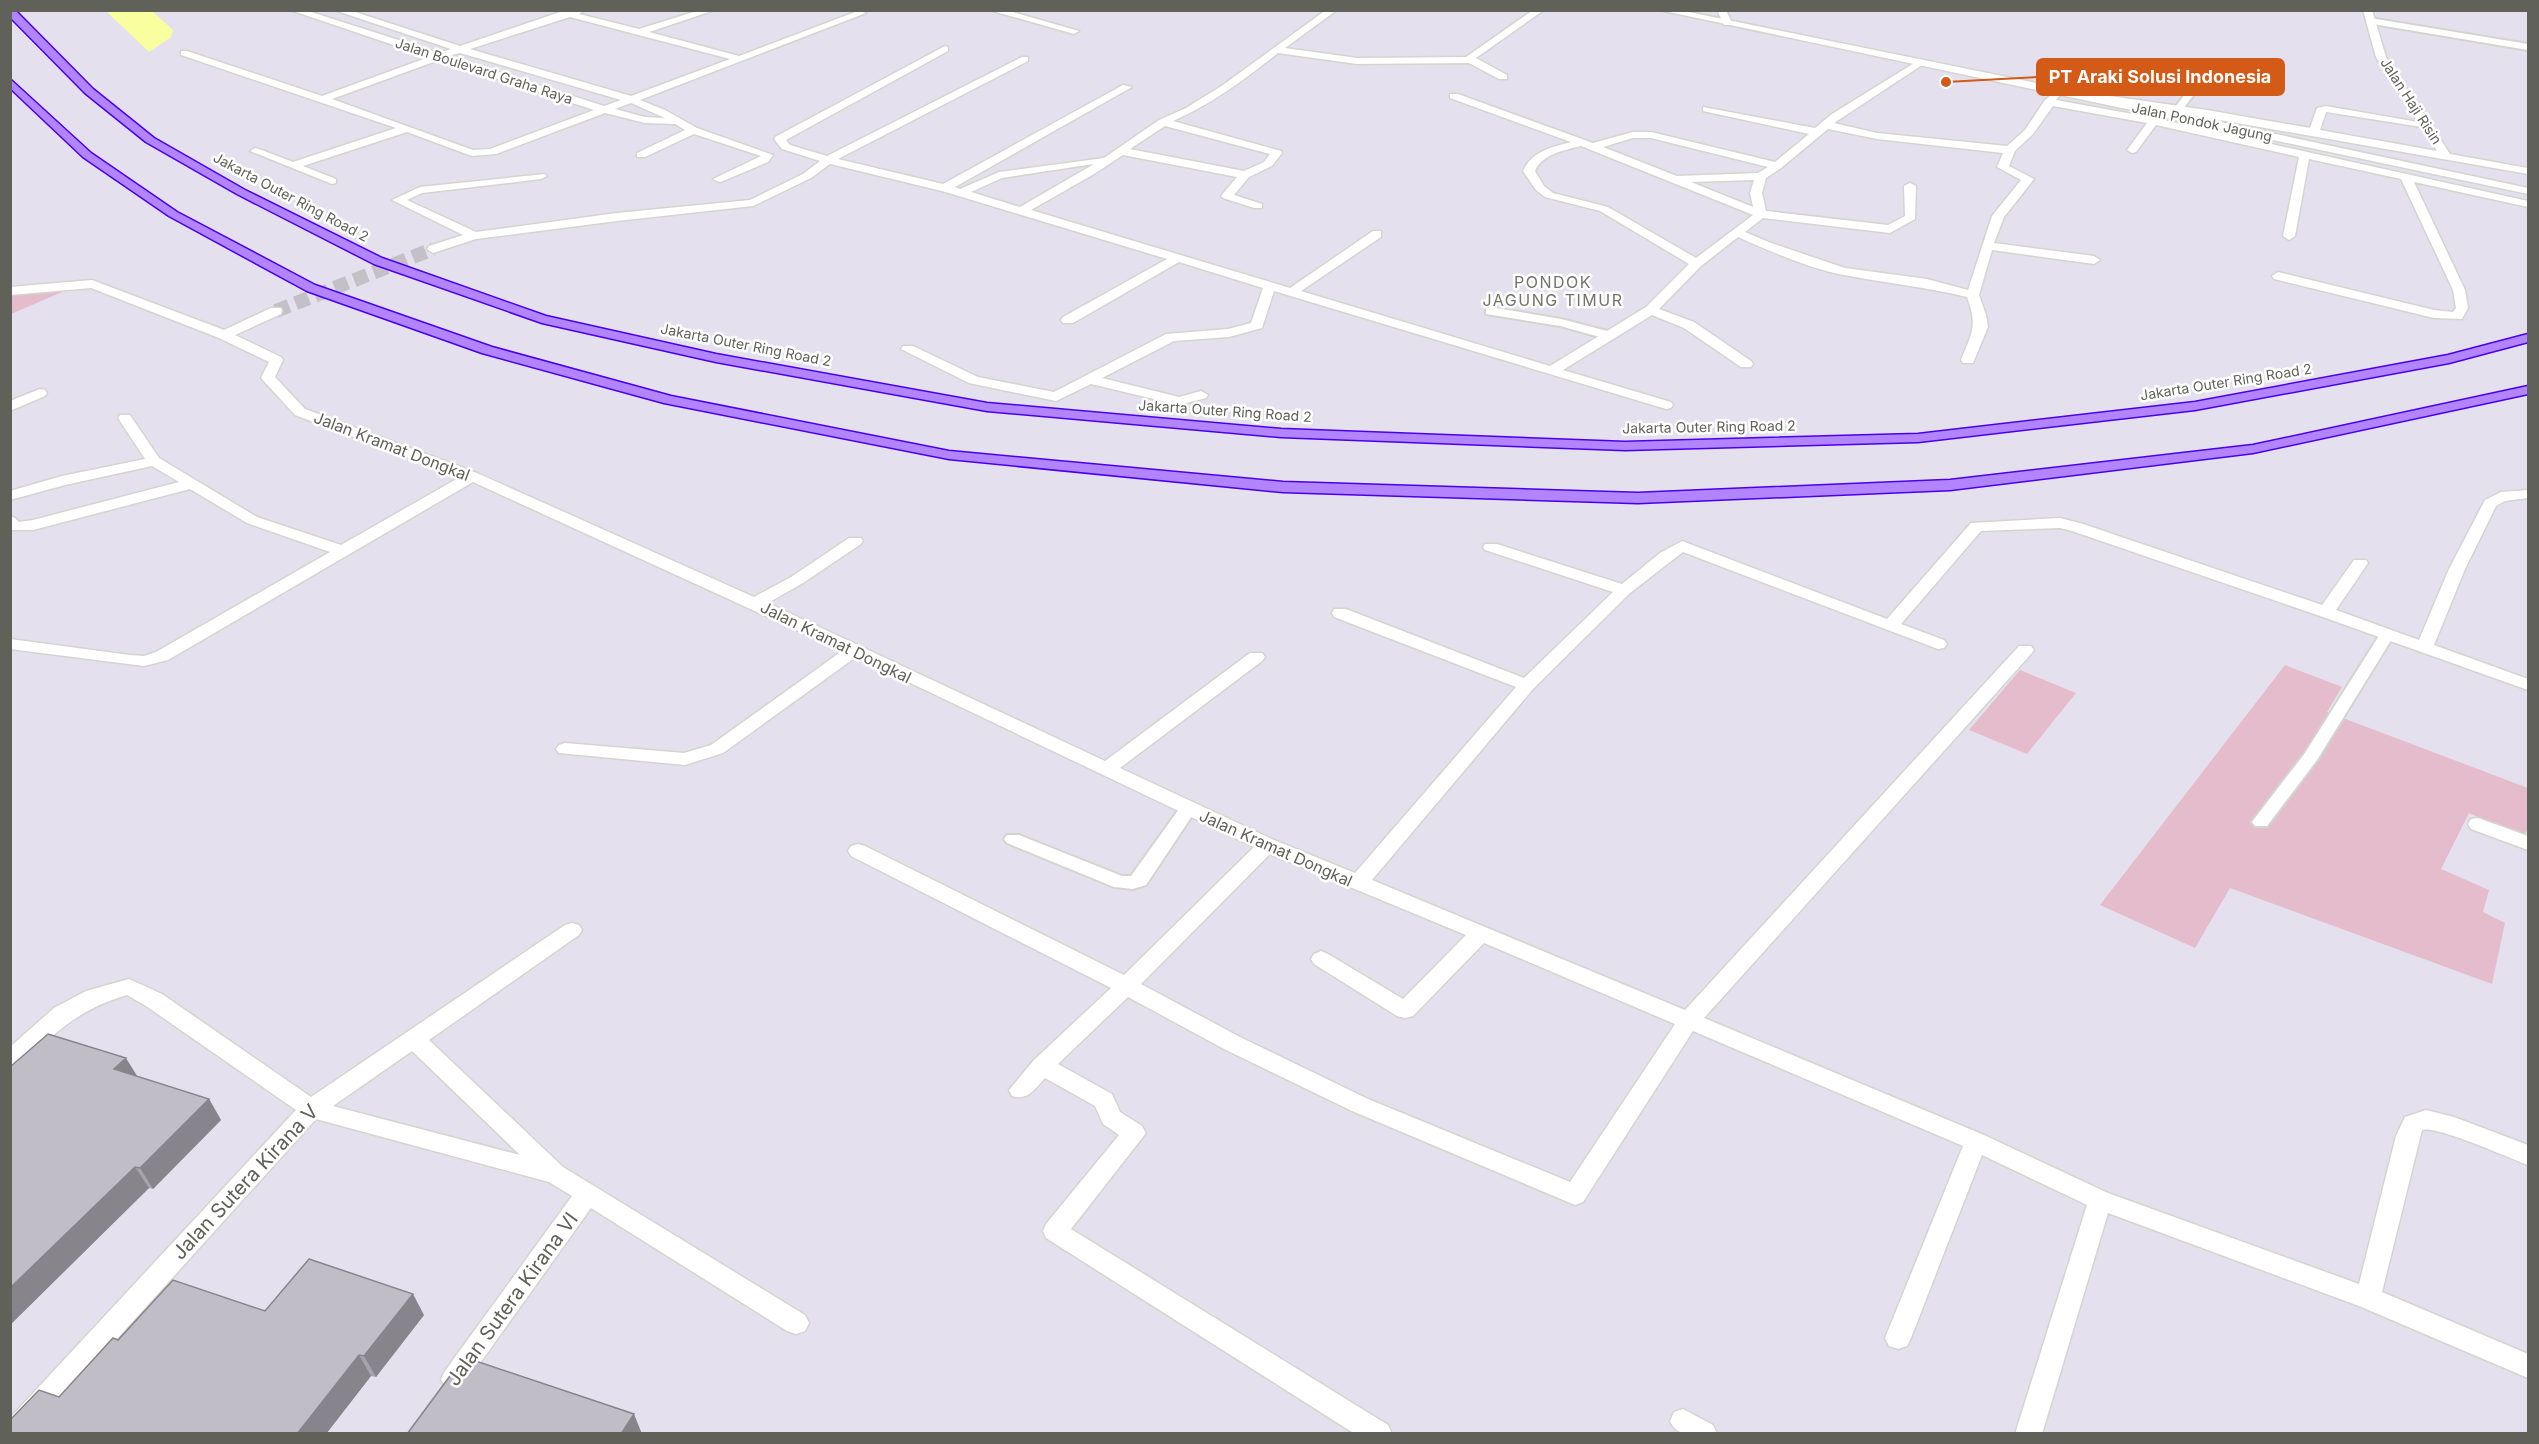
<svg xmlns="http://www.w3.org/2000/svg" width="2539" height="1444" font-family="Inter,sans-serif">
<rect width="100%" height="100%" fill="#e5e0ed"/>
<!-- green -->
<path fill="#e5bccb" d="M67 290 11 314V296Z
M2285 665 2342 687 2327 712 2528 788V828L2523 838 2469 813 2441 869 2489 890 2483 912 2505 923 2492 984 2230 888 2195 948 2100 905Z
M2020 670 2076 693 2027 754 1969 730Z"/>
<!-- water -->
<path fill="#f9ff9e" d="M106 11H152L173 30 171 37 149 52Z"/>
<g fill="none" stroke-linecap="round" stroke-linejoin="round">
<!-- minor-tunnel -->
<path stroke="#c4c0c8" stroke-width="14" stroke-dasharray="14 7" stroke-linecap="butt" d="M276 311 433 249"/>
<defs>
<path id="service" d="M2370 18 2528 44V50L2367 23V19Z
M2201 73 2209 75 2176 118H2170V114Z
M1490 307 1561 319 1611 332 1613 335 1607 339 1560 326 1486 314V308Z
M2387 629 2395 634 2317 760 2267 826H2255L2252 822 2255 818 2305 753 2382 631Z
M1188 803 1194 805 1197 809 1194 813 1146 885 1133 889 1114 887 1007 843 1004 839 1007 835H1019L1122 876H1131L1182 805Z"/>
<path id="minor" d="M290 10H305L439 53 451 49 334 10H349L460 46 563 11 585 10 579 14 639 29 700 10H715L649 32 739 56 858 11 866 13 640 100 665 110 697 128 773 155 768 162 723 181 719 182 713 179 761 156 694 134 645 157H637V153L685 130 675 124 645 123 605 113 496 154 472 156 407 132 303 166 336 179V183L332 184 250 151 255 148 259 149 293 162 396 128 181 55V51H187L322 96 429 57ZM570 17 730 59 631 96 470 49ZM460 53 621 100 604 106 448 56ZM439 60 594 110 490 149 473 150 332 99ZM631 103 665 118 645 117 615 109Z
M989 10H1006L1079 31 1074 34Z
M1326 10H1337L1285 48 1357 58 1466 57 1533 10H1544L1476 58 1507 75V79H1499L1469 63 1357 64 1278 53C1245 79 1212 104 1173 121L1281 151 1282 153 1272 166 1249 177 1234 195 1262 204V208H1254L1223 198 1221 196 1237 177 1123 155 1094 174 1031 210 1290 288 1373 231H1381V237L1301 291 1550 366 1646 307 1689 264 1600 211 1545 197 1536 190 1523 171C1532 151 1552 147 1571 142L1450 98V94H1458L1593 143 1633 132H1651L1775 162 1809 134 1703 111V107L1815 128 1832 114 1919 60 1924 63 1922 65 1834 123 1877 133 2007 146 2025 130 2045 100 2055 92 2060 95 2056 100 2149 117 2153 110 2157 109 2096 100 2091 97 2096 94 2207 110 2310 128 2317 108 2326 106 2418 122 2376 57 2363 10H2372L2386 57 2450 154 2528 168V174L2157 109 2162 112 2159 119 2528 201V207L2414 182 2465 290 2468 308 2462 319 2434 318 2274 279 2272 276 2278 272 2434 310 2453 312 2456 308 2453 290 2401 179 2309 159 2295 236 2289 240 2283 236 2299 157 2156 125 2136 152 2132 153 2127 150 2147 123 2053 106 2033 134 2015 151 2009 166 2034 179 2004 217 1994 243 2094 256 2100 260 2094 264 1992 250 1979 295 1986 315 1988 327 1973 363H1963L1961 360C1972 332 1978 327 1967 297 1926 287 1885 283 1844 275 1811 269 1769 251 1738 237L1701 266 1659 309 1694 322 1751 361 1753 364 1751 367H1741L1684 328 1652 315 1563 370 1671 402 1673 405 1671 408 1666 409 1274 291 1262 328 1229 337 1174 341 1102 378 1179 397 1201 391 1208 395 1206 398 1179 405 1091 384 1056 401 969 383 901 349 903 346H913L978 377 1054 392 1166 334 1228 329 1251 323 1263 288 1179 262 1073 323H1063L1061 320 1063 317 1167 259 942 191 830 164 811 178 753 206 617 221 476 239 433 253 427 249 429 246 463 235 392 200 420 187 545 174 547 176 541 179 422 193 407 200 476 232 617 213 750 200 803 174 820 161 782 149 774 139 775 137 945 46 948 47V51L786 140 790 145 827 156 1022 57H1028V61L838 159 943 184 1123 85 1132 87 955 187 960 189 999 172 1104 158 1159 120 1186 108 1223 85ZM2326 112 2422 127 2437 151 2320 130ZM1165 126 1270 154 1264 162 1244 171 1130 149ZM1828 129 1877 139 2003 153 1997 167 2021 180 1992 216 1968 290 1927 279 1845 268 1771 243 1745 232 1763 218 1890 233 1915 219 1916 186 1910 183 1904 186 1905 216 1888 225 1766 211 1762 193 1766 178 1781 168ZM1633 138H1651L1768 167 1758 173 1677 176 1603 147ZM1581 146 1753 215 1696 258 1608 207 1553 193 1544 186 1535 171C1542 154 1565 150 1581 146ZM1094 164 1020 207 971 192 1002 178ZM1754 180 1750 193 1753 207 1691 182Z
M1717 10H1726L1732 23 1730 25H1724Z
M92 280 224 330 271 308H281L282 311 281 314 235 335 281 357 283 360 275 377 305 409 477 473 754 597 791 577 849 538H861L863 541 861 544 803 583 768 603 1105 761 1250 653H1262L1265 657 1262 661 1120 768 1274 840 1355 873 1516 687 1334 617 1332 613 1334 609H1346L1524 678 1613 592 1485 550 1483 547 1485 544H1497L1622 584 1660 553 1682 541 1887 619 1971 523 2060 518 2083 524 2322 605 2354 560H2366L2368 563 2336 610 2419 640 2449 569 2485 500 2501 492 2528 490V498L2505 501 2496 506 2465 569 2434 645 2528 679V690L2320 616 2072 531 2060 528 1981 531 1901 624 1944 640 1947 644 1944 648 1938 649 1683 552 1630 593 1533 689 1372 880 1685 1010 2019 646H2031L2034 650 2031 654 1704 1018 1984 1135 2108 1193 2359 1284 2396 1136 2405 1117 2426 1110 2454 1117 2528 1145V1165C2509 1158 2436 1125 2422 1130L2382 1292 2528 1354V1378L2359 1306 2108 1213 2042 1434H2015L2087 1205 1982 1155 1911 1338 1907 1346 1898 1349 1889 1346 1885 1338 1963 1146 1693 1031 1583 1202 1575 1205 1352 1111 1224 1049 1128 997 1058 1064 1112 1094 1120 1112 1142 1126 1146 1133 1071 1229 1388 1425 1392 1434H1355L1046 1238 1043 1231 1046 1224 1119 1135 1103 1124 1095 1106 1045 1078C1035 1089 1028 1101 1012 1096L1009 1090 1034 1060 1111 988 851 856 848 851 851 846 858 844 865 846 1124 975 1254 847 856 657 723 753 685 765 559 753 556 749 559 745 565 743 684 753 711 745 842 651 473 482 168 660 144 666 10 649V639L130 655 144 656 156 652 330 552 247 523 190 489 33 530H10V516L15 518 19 522 33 520 179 482 152 466 65 485 10 500V491L62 476 145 459 118 418 120 415H130L159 458 257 517 341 545 460 477 295 415 261 378 269 362 219 338 91 288 10 295V287ZM1270 854 1466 935 1403 999 1328 954 1321 951 1314 954 1311 959 1314 964 1397 1016 1405 1018 1413 1016 1484 943 1675 1024 1570 1182 1368 1099 1240 1037 1141 984Z
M40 389 45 390 47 393 45 396 10 411V401Z
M2478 818 2528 836V850L2471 829 2468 824 2471 819Z
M572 923 579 925 582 930 579 935 429 1040 563 1167 805 1315 809 1323 805 1331 796 1334 787 1331 591 1208 463 1387 454 1391 445 1387 441 1379 445 1371 572 1196 549 1182 316 1119 31 1434H10V1418L296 1110 146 1006 127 995C75 1011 57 1032 18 1067L10 1069V1047L54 1008 86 991 129 979 162 994 311 1097 565 925ZM412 1051 520 1155 333 1106Z
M1683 1409 1713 1425 1717 1434C1699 1434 1678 1440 1670 1421L1674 1412Z"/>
<path id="tertiary" d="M1659 10H1679L2080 92 2528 188V194Z"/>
<path id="motorway" d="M10 10H15L93 89 154 138 245 190 382 258 546 316 716 354 987 403 1281 429 1625 442 1918 434 2195 402 2448 355 2528 334V342L2449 363 2195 410 1918 442 1625 450 1281 437 987 411 716 362 542 323 374 264 237 194 146 142 85 93 10 17Z
M10 79 91 153 177 212 315 285 492 347 671 396 949 451 1283 482 1638 493 1950 480 2253 445 2528 386V394L2253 453 1950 490 1638 503 1283 492 949 459 664 403 482 353 307 291 169 216 83 157 10 88Z"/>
</defs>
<!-- service casing -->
<use href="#service" stroke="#d3d6ce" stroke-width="4"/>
<!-- minor casing -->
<use href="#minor" stroke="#d3d6ce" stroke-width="3"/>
<!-- tertiary casing -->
<use href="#tertiary" stroke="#d3d6ce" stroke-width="3"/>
<!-- motorway casing -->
<use href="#motorway" stroke="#4900ed" stroke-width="3"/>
<!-- service -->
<use href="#service" fill="#fff" fill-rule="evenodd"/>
<!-- minor -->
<use href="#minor" fill="#fff" fill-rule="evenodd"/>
<!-- tertiary -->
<use href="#tertiary" fill="#fff" fill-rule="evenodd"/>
<!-- motorway -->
<use href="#motorway" fill="#b285ff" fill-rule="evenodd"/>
</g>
<!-- wall -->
<path fill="#a6a3ab" d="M138 1077 209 1099 221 1120 153 1189 149 1188 10 1325Z
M265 1311 424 1315 376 1377 371 1376 326 1434H10L59 1397 118 1340Z"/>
<!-- shaded-wall -->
<path fill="#87848b" d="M126 1058 139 1079 114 1069Z
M209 1099 221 1120 153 1189 140 1168Z
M135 1167 149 1188 10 1325V1288Z
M413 1294 424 1315 376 1377 364 1356Z
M359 1355 371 1376 326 1434H297Z
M634 1414 642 1434H621Z"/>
<!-- building -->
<path fill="#c1bdc7" stroke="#87848b" stroke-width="1.5" d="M48 1034 126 1058 114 1069 209 1099 140 1168 135 1167 10 1288V1067Z
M309 1259 413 1294 364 1356 359 1355 297 1434H10V1420L39 1390 59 1397 113 1338 118 1340 173 1280 265 1311Z
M464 1357 634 1414 621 1434H407Z"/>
<g text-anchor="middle" stroke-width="5" stroke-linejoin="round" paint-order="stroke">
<!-- far-street labels -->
<g font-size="14" fill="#606259" stroke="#fff">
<text transform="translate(484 71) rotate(18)" y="5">Jalan Boulevard Graha Raya</text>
<text transform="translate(2411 101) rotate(57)" y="5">Jalan Haji Risin</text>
<text transform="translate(2202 122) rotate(12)" y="5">Jalan Pondok Jagung</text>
<text transform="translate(291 197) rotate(28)" y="5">Jakarta Outer Ring Road 2</text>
<text transform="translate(746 345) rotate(11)" y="5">Jakarta Outer Ring Road 2</text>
<text transform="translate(2226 382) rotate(-9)" y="5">Jakarta Outer Ring Road 2</text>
<text transform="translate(1225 411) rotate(4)" y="5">Jakarta Outer Ring Road 2</text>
<text transform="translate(1709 427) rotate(-1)" y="5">Jakarta Outer Ring Road 2</text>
</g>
<!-- far-quarter labels -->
<g font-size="16" letter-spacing="1.5" fill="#73746a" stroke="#fff">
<text x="1553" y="288">PONDOK<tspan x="1553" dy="18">JAGUNG TIMUR</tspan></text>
</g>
<!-- street labels -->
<g font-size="16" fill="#606259" stroke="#fff">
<text transform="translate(392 446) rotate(21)" y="6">Jalan Kramat Dongkal</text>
<text transform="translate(836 642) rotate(26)" y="6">Jalan Kramat Dongkal</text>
<text transform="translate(1276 848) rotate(24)" y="6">Jalan Kramat Dongkal</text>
</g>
<!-- near-street labels -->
<g font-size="20" fill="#606259" stroke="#fff">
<text transform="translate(245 1182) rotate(-47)" y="7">Jalan Sutera Kirana V</text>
<text transform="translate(512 1299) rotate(-54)" y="7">Jalan Sutera Kirana VI</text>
</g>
</g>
<!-- callouts -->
<path fill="none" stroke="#d45a18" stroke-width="2" d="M1946 82L2037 77"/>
<circle fill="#d45a18" stroke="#fff" stroke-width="2" cx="1946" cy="82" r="6"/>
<rect fill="#d45a18" stroke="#d45a18" stroke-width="2" x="2037" y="59" width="247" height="36" rx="6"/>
<g font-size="18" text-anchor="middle" font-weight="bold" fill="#fff">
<text x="2160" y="83">PT Araki Solusi Indonesia</text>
</g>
<!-- border -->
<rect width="2539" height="1444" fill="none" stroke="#606259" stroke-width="24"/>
</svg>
